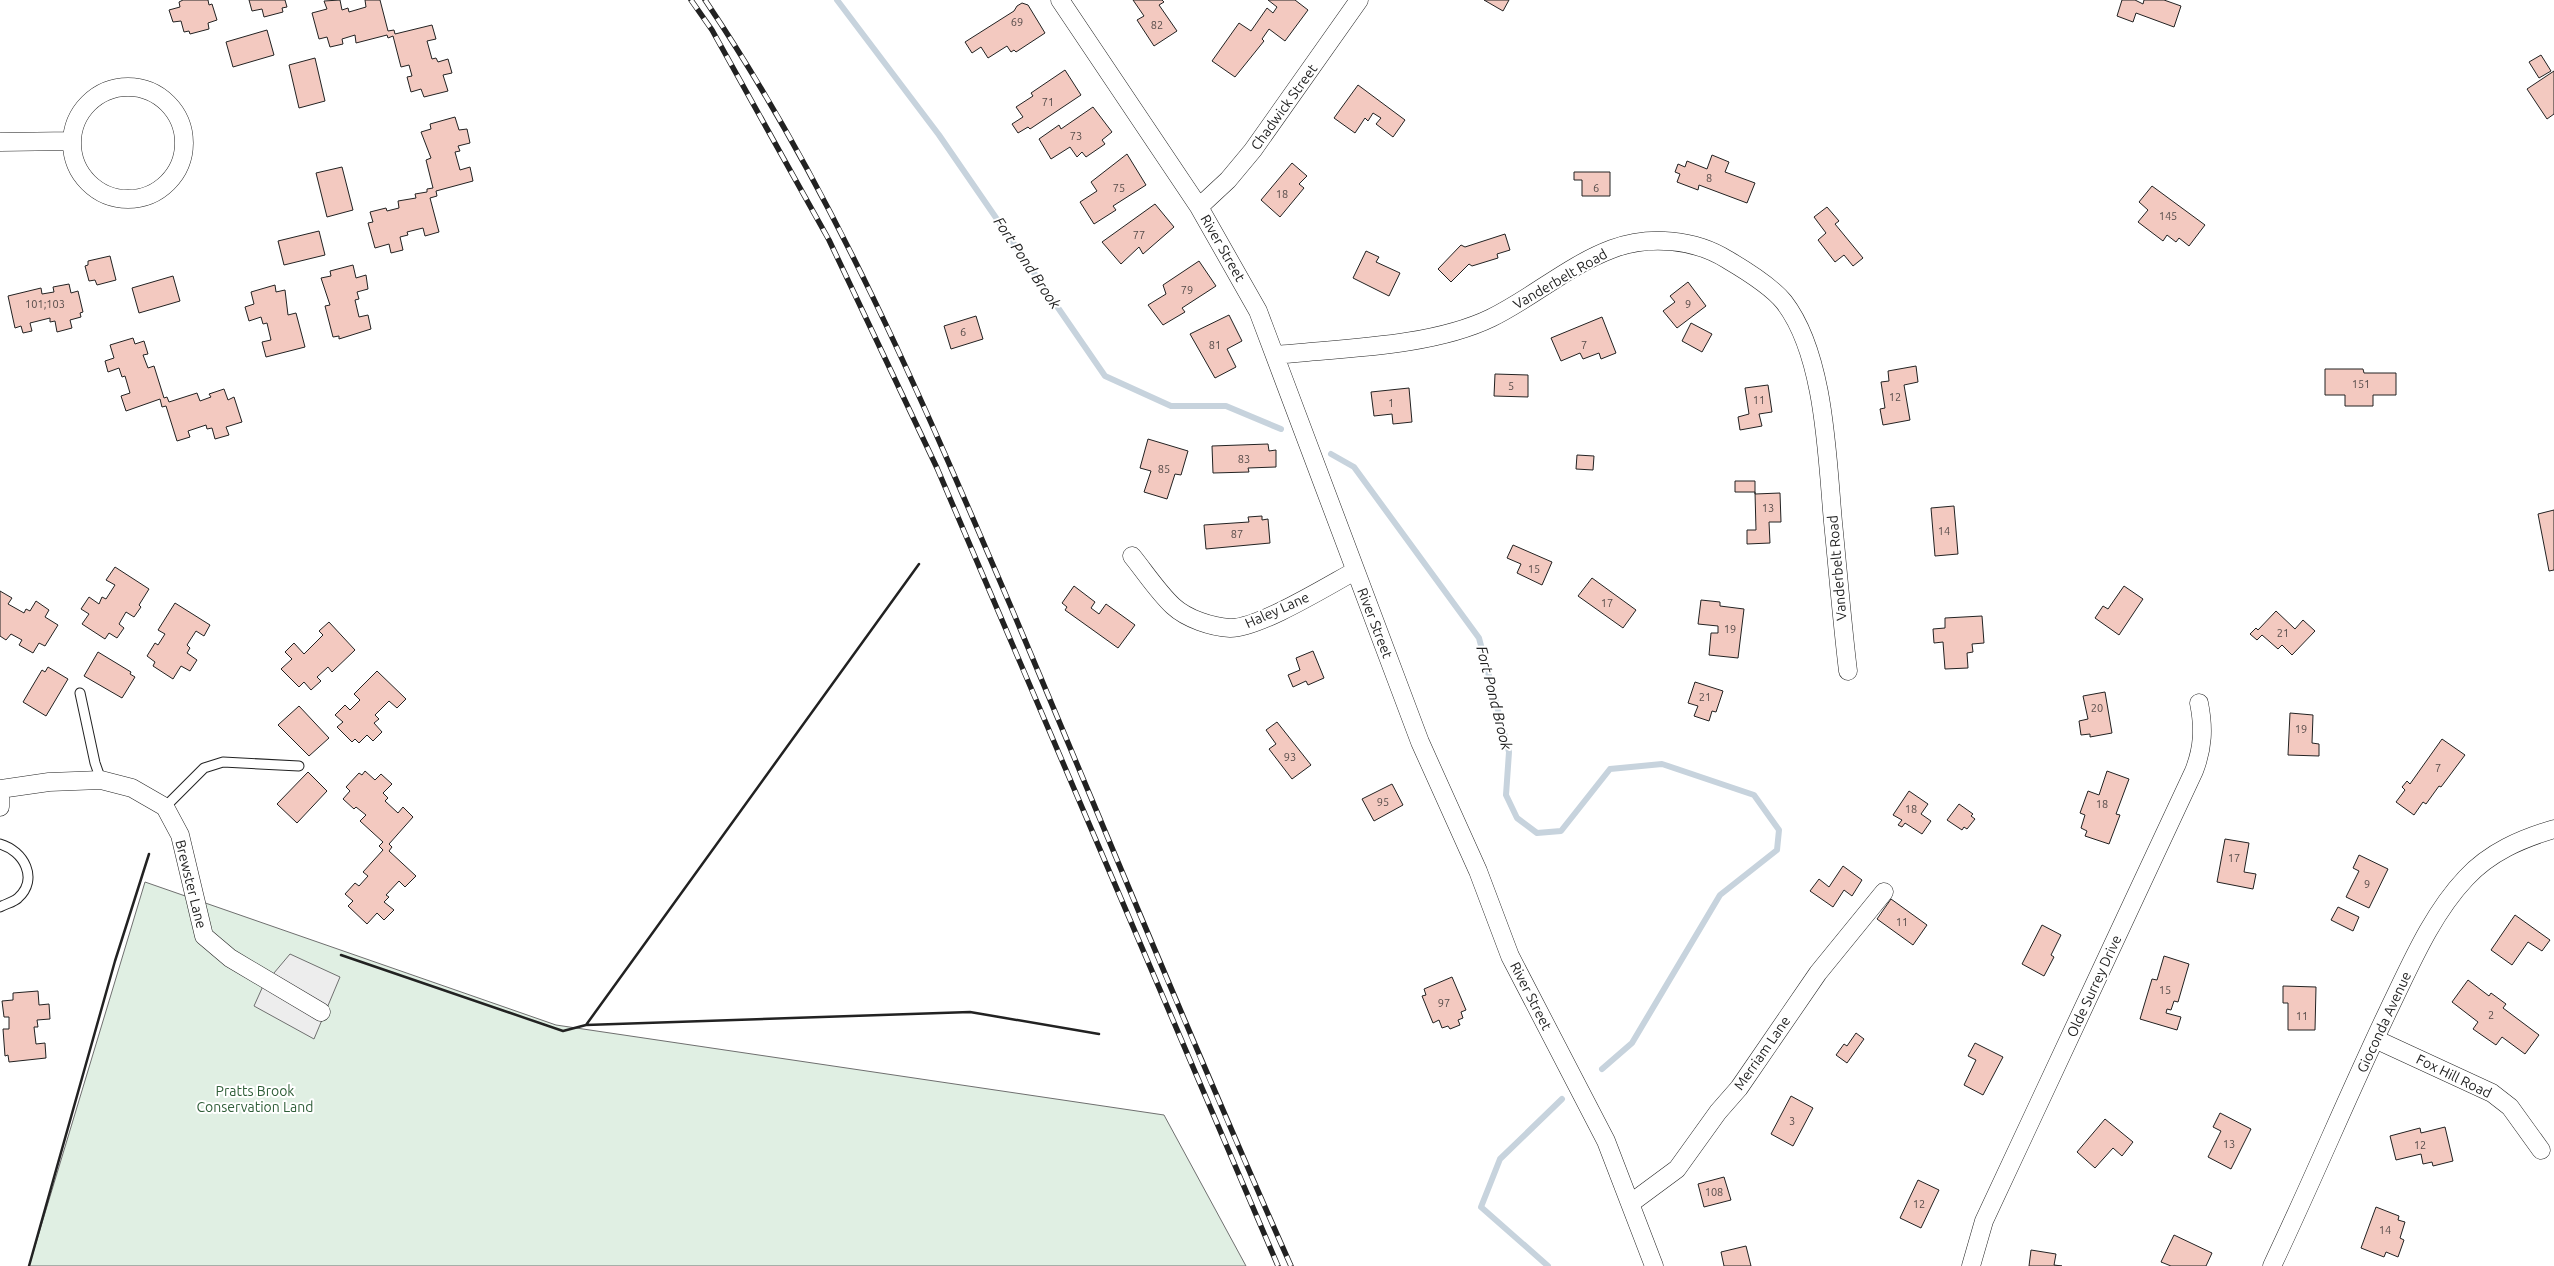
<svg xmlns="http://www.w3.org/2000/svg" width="2554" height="1266" font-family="Ubuntu,sans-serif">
<rect width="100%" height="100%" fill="#fff"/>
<!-- green -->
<path fill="#e0efe3" stroke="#6f6f6f" d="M145 882 556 1025 1164 1115 1246 1266H29Z"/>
<!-- parking -->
<path fill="#ededed" stroke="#6f6f6f" d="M290 954 340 977 314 1039 254 1006 263 986Z"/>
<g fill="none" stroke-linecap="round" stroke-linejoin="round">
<!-- stream -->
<path stroke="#c7d3dd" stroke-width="6" d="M837 0 939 135 1105 376 1171 406H1226L1281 429
M1331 454 1354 467 1479 638 1509 752 1506 795 1517 818 1537 833 1561 831 1610 769 1662 764 1754 795 1779 830 1777 850 1720 895 1632 1043 1602 1069
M1548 1266 1481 1207 1500 1159 1562 1099"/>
</g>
<!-- building -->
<path fill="#f3c9c0" stroke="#222" d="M183 0H208L209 5 212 4 217 20 208 23 209 29 190 34 189 31 184 32 181 21 173 22 169 10 180 7 179 2Z
M249 0H285L287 7 282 8 283 12 264 17 262 9 252 11Z
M340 0 342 10 348 8 349 12 366 7 365 0H380L388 31 394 30 395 34 432 25 436 39 427 41 432 59 436 58 438 62 448 59 452 73 443 75 448 91 424 97 421 89 411 92 407 77 412 76 409 65 401 67 393 36 388 38 387 35 356 43 355 35 342 39 343 44 330 47 327 37 319 39 312 13 327 9 324 1Z
M1133 0H1162L1164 2 1159 5 1177 31 1154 46 1137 20 1144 16Z
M1268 0H1295L1308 10 1285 41 1269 29 1262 39 1264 41 1235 77 1212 61 1239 23 1251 31 1267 8 1273 13 1277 7Z
M1484 0H1509L1503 11Z
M2122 0H2135L2143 4 2144 0H2164L2181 6 2174 27 2136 13 2133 22 2117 16Z
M1022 3 1028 5 1045 33 1016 52 1014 50 1011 52 1007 46 988 58 981 47 972 53 965 42 1014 11 1017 6Z
M267 30 274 55 233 67 226 42Z
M2541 55 2551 71 2539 78 2529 62Z
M315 58 325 101 299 108 289 65Z
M1065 70 1081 95 1030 129 1028 127 1018 133 1012 124 1023 117 1016 107 1033 96 1031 93Z
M2554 71V114L2547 119 2527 89Z
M1358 85 1405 120 1393 137 1376 124 1381 118 1373 113 1368 121 1365 118 1355 133 1334 118Z
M1093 107 1112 132 1102 140 1105 144 1086 157 1082 152 1077 157 1070 147 1051 159 1039 139 1059 125 1061 129Z
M455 117 459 130 467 129 470 143 458 146 460 151 455 152 460 170 470 167 473 181 436 191 437 196 430 198 439 232 425 236 423 228 407 232 408 235 400 237 403 250 391 253 389 244 375 248 368 223 373 222 370 212 386 208 387 211 399 208 398 201 416 198 415 194 427 192V189L433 188 426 160 431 158 421 132 431 129 430 124Z
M1127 154 1146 185 1113 206 1116 210 1094 224 1080 202 1097 191 1091 182Z
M1712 155 1729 162 1725 172 1755 183 1747 203 1699 185 1698 190 1677 182 1680 174 1675 172 1678 164 1685 167 1687 161 1707 169Z
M1292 163 1307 176 1299 184 1304 188 1280 217 1261 200Z
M342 167 353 210 327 217 316 173Z
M1574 172H1610V196H1582V180H1574Z
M2152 186 2205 225 2189 246 2179 238 2176 242 2167 235 2163 241 2138 222 2148 210 2139 202Z
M1155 204 1174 227 1143 254 1139 247 1121 264 1102 242Z
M1827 207 1839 221 1835 224 1863 258 1853 266 1844 255 1835 262 1818 240 1826 233 1814 217Z
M319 231 325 255 284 265 278 241Z
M1505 234 1510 250 1497 254 1498 258 1472 266 1469 264 1451 282 1438 269 1461 245 1465 247Z
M1366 251 1379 257 1376 262 1400 273 1389 296 1353 278Z
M110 256 116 280 97 285 95 280 89 281 85 266 88 265V261Z
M1199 261 1216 286 1182 308 1185 312 1163 325 1148 305 1166 294 1163 285Z
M353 265 356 278 366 275 368 289 357 292 359 299 355 300 359 317 368 315 371 329 339 339V336L333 337 325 306 330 305 321 278 331 276 330 271Z
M173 276 180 301 139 313 132 288Z
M1688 282 1706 306 1677 328 1663 311 1675 302 1670 296Z
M69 284 71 293 78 291 83 312 80 313 81 317 70 320 72 328 57 332 55 321 50 322V318L30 323 32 331 23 333 21 326 15 328 8 296 41 288 42 294 54 292 53 287Z
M275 285 276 292 285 290 288 315 296 313 305 347 266 357 262 342 271 340 267 323 263 324 261 317 249 321 245 307 254 304 251 292Z
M1229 315 1242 341 1227 349 1236 367 1215 378 1190 334Z
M976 316 983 339 951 349 944 326Z
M1602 317 1616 353 1601 359 1599 353 1583 359 1580 353 1561 361 1551 338Z
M1691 323 1712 334 1702 352 1682 341Z
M133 338 135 344 144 341 148 354 143 355 148 368 154 366 164 398 167 397 169 402 197 393 200 401 211 397 209 394 224 389 228 400 234 397 242 422 226 427 229 435 215 439 212 428 207 429 206 425 188 431 190 437 177 441 166 406 162 407 160 399 126 411 121 396 130 393 125 376 122 377 119 368 108 372 105 361 114 358 110 345Z
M1916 366 1918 382 1904 385 1910 420 1883 425 1880 409 1885 408 1881 382 1889 381 1888 371Z
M2325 369H2363L2364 373H2396V395H2373V406H2345V395H2325Z
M1495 374 1528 375V397L1494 396Z
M1768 385 1772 412 1759 414 1762 426 1740 430 1738 417 1749 414 1745 388Z
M1409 388 1412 422 1393 424 1392 414 1374 416 1371 392Z
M1148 439 1188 451 1181 475 1175 474 1167 499 1144 492 1151 471 1140 468Z
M1268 444 1269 451 1276 450V467L1248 468 1249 472 1213 473 1212 446Z
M1577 455 1594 456 1593 470 1576 469Z
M1735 481H1755V494L1780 493 1781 522H1769L1770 543 1747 544V530H1756L1755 492H1735Z
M1954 506 1958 554 1935 556 1931 508Z
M2554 510V570L2549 571 2538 514Z
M1262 516V520L1268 519 1270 543 1206 549 1204 525 1249 522 1248 517Z
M1513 545 1552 562 1542 585 1517 573 1521 564 1507 558Z
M115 567 149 589 139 605 141 607 134 617 126 612 119 624 124 628 117 638 109 633 105 639 82 624 89 614 81 609 89 597 99 604 102 597 106 599 115 585 106 580Z
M1592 578 1636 610 1623 628 1578 596Z
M1074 586 1095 602 1091 608 1099 614 1106 604 1135 625 1118 648 1065 610 1067 607 1062 603Z
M2124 586 2143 599 2119 635 2095 618 2103 606 2108 609Z
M0 591 12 598 8 604 24 613 26 609 30 611 36 601 49 610 45 617 58 625 45 646 39 643 33 653 19 645 22 640 11 634 6 640 0 636Z
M1701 600 1720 602V606L1744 609 1738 658 1709 655 1711 633H1718V626L1698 624Z
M175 603 210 625 204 636 196 631 187 645 190 648 187 653 197 660 190 671 181 666 173 679 153 666 155 662 147 656 155 643 158 645 165 634 158 630Z
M2276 611 2295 629 2303 620 2315 631 2292 655 2282 645 2278 649 2262 635 2257 640 2250 634 2256 628 2258 630Z
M1982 616 1984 643 1972 644 1973 652 1967 653 1968 668 1945 669 1943 642 1934 643 1933 629 1945 628V618Z
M329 622 355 650 332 672 328 667 317 677 321 681 311 690 304 682 299 687 281 669 292 659 285 652 294 643 304 654 323 635 319 631Z
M1313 651 1324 678 1308 685 1306 681 1293 687 1288 675 1300 670 1296 658Z
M98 652 131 672 130 674 135 677 122 698 84 676Z
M48 667 68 679 46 716 23 702 42 670 45 672Z
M377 671 406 699 397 708 389 701 375 715 379 719 374 723 382 732 373 741 367 735 359 743 355 739 352 742 337 727 343 722 335 715 345 705 350 710 360 700 354 694Z
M1695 682 1723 691 1716 712 1712 711 1709 721 1694 716 1698 706 1688 703Z
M2105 692 2112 733 2090 737V734L2081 735 2079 721 2088 719 2083 696Z
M299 706 329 738 309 756 278 725Z
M2290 713 2313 715 2312 743 2319 744V756L2288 755Z
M1277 722 1311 765 1292 779 1269 749 1276 744 1266 730Z
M2442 739 2465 755 2441 787 2439 786 2426 804 2423 802 2414 815 2396 802 2405 790 2402 787 2407 781 2410 784Z
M365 771 375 780 381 774 392 784 383 793 388 798 385 801 398 813 403 807 413 817 389 844 392 847 389 851 416 876 405 887 399 881 386 895 389 897 384 902 394 910 384 920 377 913 367 924 348 906 353 901 345 894 355 883 359 886 368 876 363 872 383 850 379 846 383 842 360 821 366 815 356 807 354 809 343 799 350 791 346 787 359 773 362 775Z
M2107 771 2129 779 2116 814 2120 815 2109 844 2085 836 2087 831 2081 828 2085 815 2080 813 2088 791 2099 795Z
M308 772 327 791 297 823 277 804Z
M1392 784 1403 805 1374 821 1362 799Z
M1909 791 1928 804 1921 814 1931 821 1922 834 1905 823 1902 827 1898 825 1902 820 1893 815Z
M1959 804 1973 814 1971 816 1975 819 1967 829 1964 827 1962 830 1947 820Z
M2225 839 2249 843 2244 872 2256 874 2253 889 2217 882Z
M2359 855 2388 869 2369 908 2346 897 2359 871 2353 868Z
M1843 866 1862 880 1852 896 1844 890 1833 907 1810 891 1819 879 1829 887Z
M1891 899 1927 925 1913 945 1877 919Z
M2338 907 2359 917 2353 931 2331 920Z
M2515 915 2550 940 2542 951 2528 942 2512 965 2491 950Z
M2042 925 2061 935 2051 955 2054 957 2044 976 2022 964Z
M2164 956 2189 964 2178 1002 2174 1001 2171 1010 2167 1009 2166 1013 2181 1017 2177 1030 2140 1019 2152 979 2157 980Z
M1452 977 1466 1010 1461 1012 1463 1018 1458 1020 1460 1025 1450 1029 1448 1026 1442 1028 1439 1020 1433 1023 1422 996 1426 995 1424 989Z
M2468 980 2489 996 2491 993 2506 1004 2503 1008 2539 1035 2525 1054 2502 1037 2496 1045 2473 1029 2478 1022 2452 1002Z
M2283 986 2316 987 2315 1030H2288V1003H2283Z
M38 991 39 1005 49 1004 50 1019 37 1020 38 1027H34L36 1044 45 1043 46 1058 9 1062 8 1055 5 1056 3 1029H9V1017H4L2 1001 13 1000V993Z
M1856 1033 1864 1039 1847 1063 1836 1055 1844 1044 1847 1046Z
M1975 1043 2003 1057 1983 1095 1964 1085 1976 1060 1968 1056Z
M1791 1096 1813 1108 1793 1146 1771 1134Z
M2220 1113 2251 1129 2231 1169 2208 1157 2221 1131 2213 1127Z
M2105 1119 2133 1142 2122 1156 2113 1148 2095 1168 2077 1152Z
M2445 1127 2453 1161 2433 1166 2432 1162 2423 1164 2421 1154 2396 1160 2390 1136 2420 1128 2421 1133Z
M1724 1177 1731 1200 1704 1207 1698 1184Z
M1918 1180 1939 1190 1921 1228 1900 1218Z
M2376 1207 2399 1216 2398 1220 2405 1222 2400 1238 2404 1240 2398 1257 2386 1252 2384 1257 2361 1248Z
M2174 1235 2212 1253 2206 1266H2171L2161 1262Z
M1746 1246 1751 1266H1724L1721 1252Z
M2031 1250 2056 1254 2054 1265 2062 1266H2029Z"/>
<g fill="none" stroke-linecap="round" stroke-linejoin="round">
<defs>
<path id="service" d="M80 693 95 763 101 780
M165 807 204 768 223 762 299 766
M0 844C24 851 39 879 18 898 14 902 5 904 0 907"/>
<path id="minor" d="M1060 0 1199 207 1258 311 1420 742 1478 871 1510 956 1606 1141 1654 1266
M72 143a56 56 0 1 1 112 0a56 56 0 1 1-112 0Z
M0 142 72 141
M1199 207 1228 180 1253 150 1359 0
M1276 355C1342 348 1431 347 1491 318 1532 298 1569 265 1612 249 1649 235 1695 239 1728 260 1745 270 1772 287 1784 302 1825 355 1827 457 1833 522 1838 572 1842 621 1848 671
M1132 556C1145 572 1158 592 1173 606 1187 619 1212 627 1230 628 1258 629 1329 585 1355 571
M0 789 49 782 101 780 132 788 165 807 180 835 204 936 230 958 321 1012
M0 791V807
M2375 1039 2492 1093 2510 1107 2541 1150
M1631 1203 1677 1169 1718 1112 1739 1088 1818 973 1884 892
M1971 1266 1984 1221 2194 771C2203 748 2204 728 2199 703
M2272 1266C2312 1182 2348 1095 2388 1011 2410 966 2431 915 2466 878 2490 852 2521 839 2554 829"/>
</defs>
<!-- service casing -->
<use href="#service" stroke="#222" stroke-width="11"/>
<!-- minor casing -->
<use href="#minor" stroke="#222" stroke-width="19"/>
<!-- service -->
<use href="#service" stroke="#fff" stroke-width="9"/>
<!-- minor -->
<use href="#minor" stroke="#fff" stroke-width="18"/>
<defs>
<path id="rail" d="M691 0 712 30 829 240 937 468 1278 1266
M705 0C832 188 922 399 1011 607 1104 827 1194 1048 1291 1266"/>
</defs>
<!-- rail casing -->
<use href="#rail" stroke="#222" stroke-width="5.5"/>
<!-- rail -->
<use href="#rail" stroke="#fff" stroke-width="4" stroke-dasharray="11" stroke-linecap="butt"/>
<!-- wall -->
<path stroke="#222" stroke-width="2.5" d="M919 564 586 1025 970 1012 1099 1034
M341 955 563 1031 586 1025
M29 1266 115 961 149 854"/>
</g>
<g text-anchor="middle" stroke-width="4" stroke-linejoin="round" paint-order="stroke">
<!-- number labels -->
<g font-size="11" fill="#564c4a">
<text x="1017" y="26">69</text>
<text x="1157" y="29">82</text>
<text x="1048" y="106">71</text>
<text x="1076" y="140">73</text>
<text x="1709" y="182">8</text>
<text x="1119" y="192">75</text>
<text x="1596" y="192">6</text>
<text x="1282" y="198">18</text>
<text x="2168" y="220">145</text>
<text x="1139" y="239">77</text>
<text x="1187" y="294">79</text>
<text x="45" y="308">101;103</text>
<text x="1688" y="308">9</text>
<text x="963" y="336">6</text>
<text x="1215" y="349">81</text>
<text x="1584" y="349">7</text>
<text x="2361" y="388">151</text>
<text x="1511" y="390">5</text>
<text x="1895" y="401">12</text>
<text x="1759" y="404">11</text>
<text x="1391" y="407">1</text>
<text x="1244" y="463">83</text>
<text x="1164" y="473">85</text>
<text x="1768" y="512">13</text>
<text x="1944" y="535">14</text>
<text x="1237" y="538">87</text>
<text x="1534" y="573">15</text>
<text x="1607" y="607">17</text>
<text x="1730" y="633">19</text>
<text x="2283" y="637">21</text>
<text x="1705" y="701">21</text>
<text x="2097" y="712">20</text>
<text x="2301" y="733">19</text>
<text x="1290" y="761">93</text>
<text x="2438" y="772">7</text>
<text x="1383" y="806">95</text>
<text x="2102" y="808">18</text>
<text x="1911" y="813">18</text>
<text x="2234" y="862">17</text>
<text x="2367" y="888">9</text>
<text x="1902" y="926">11</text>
<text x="2165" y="994">15</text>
<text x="1444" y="1007">97</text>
<text x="2491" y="1019">2</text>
<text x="2302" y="1020">11</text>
<text x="1792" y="1125">3</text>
<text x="2229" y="1148">13</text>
<text x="2420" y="1149">12</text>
<text x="1714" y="1196">108</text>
<text x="1919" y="1208">12</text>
<text x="2385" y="1234">14</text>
</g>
<!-- street labels -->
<g font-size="14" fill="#222" stroke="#fff">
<text transform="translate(1284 107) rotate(-54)" y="5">Chadwick Street</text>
<text transform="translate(1223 248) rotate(60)" y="5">River Street</text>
<text transform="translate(1560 279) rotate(-30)" y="5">Vanderbelt Road</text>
<text transform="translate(1837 568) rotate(-95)" y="5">Vanderbelt Road</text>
<text transform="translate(1277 610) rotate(-24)" y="5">Haley Lane</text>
<text transform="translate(1375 623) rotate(69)" y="5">River Street</text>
<text transform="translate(191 884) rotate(76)" y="5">Brewster Lane</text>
<text transform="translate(2094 986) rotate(-65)" y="5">Olde Surrey Drive</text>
<text transform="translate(1531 996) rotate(63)" y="5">River Street</text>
<text transform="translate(2384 1022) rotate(-65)" y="5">Gioconda Avenue</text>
<text transform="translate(1762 1053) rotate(-55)" y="5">Merriam Lane</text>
<text transform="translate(2454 1076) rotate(26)" y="5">Fox Hill Road</text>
</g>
<!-- park labels -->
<g font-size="14" fill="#2f5e38" stroke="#fff">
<text x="255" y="1096">Pratts Brook<tspan x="255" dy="16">Conservation Land</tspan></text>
</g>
<!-- water labels -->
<g font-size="15" font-style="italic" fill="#222" stroke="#fff">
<text transform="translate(1027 263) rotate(56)" y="5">Fort Pond Brook</text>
<text transform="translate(1494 698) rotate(76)" y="5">Fort Pond Brook</text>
</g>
</g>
</svg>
